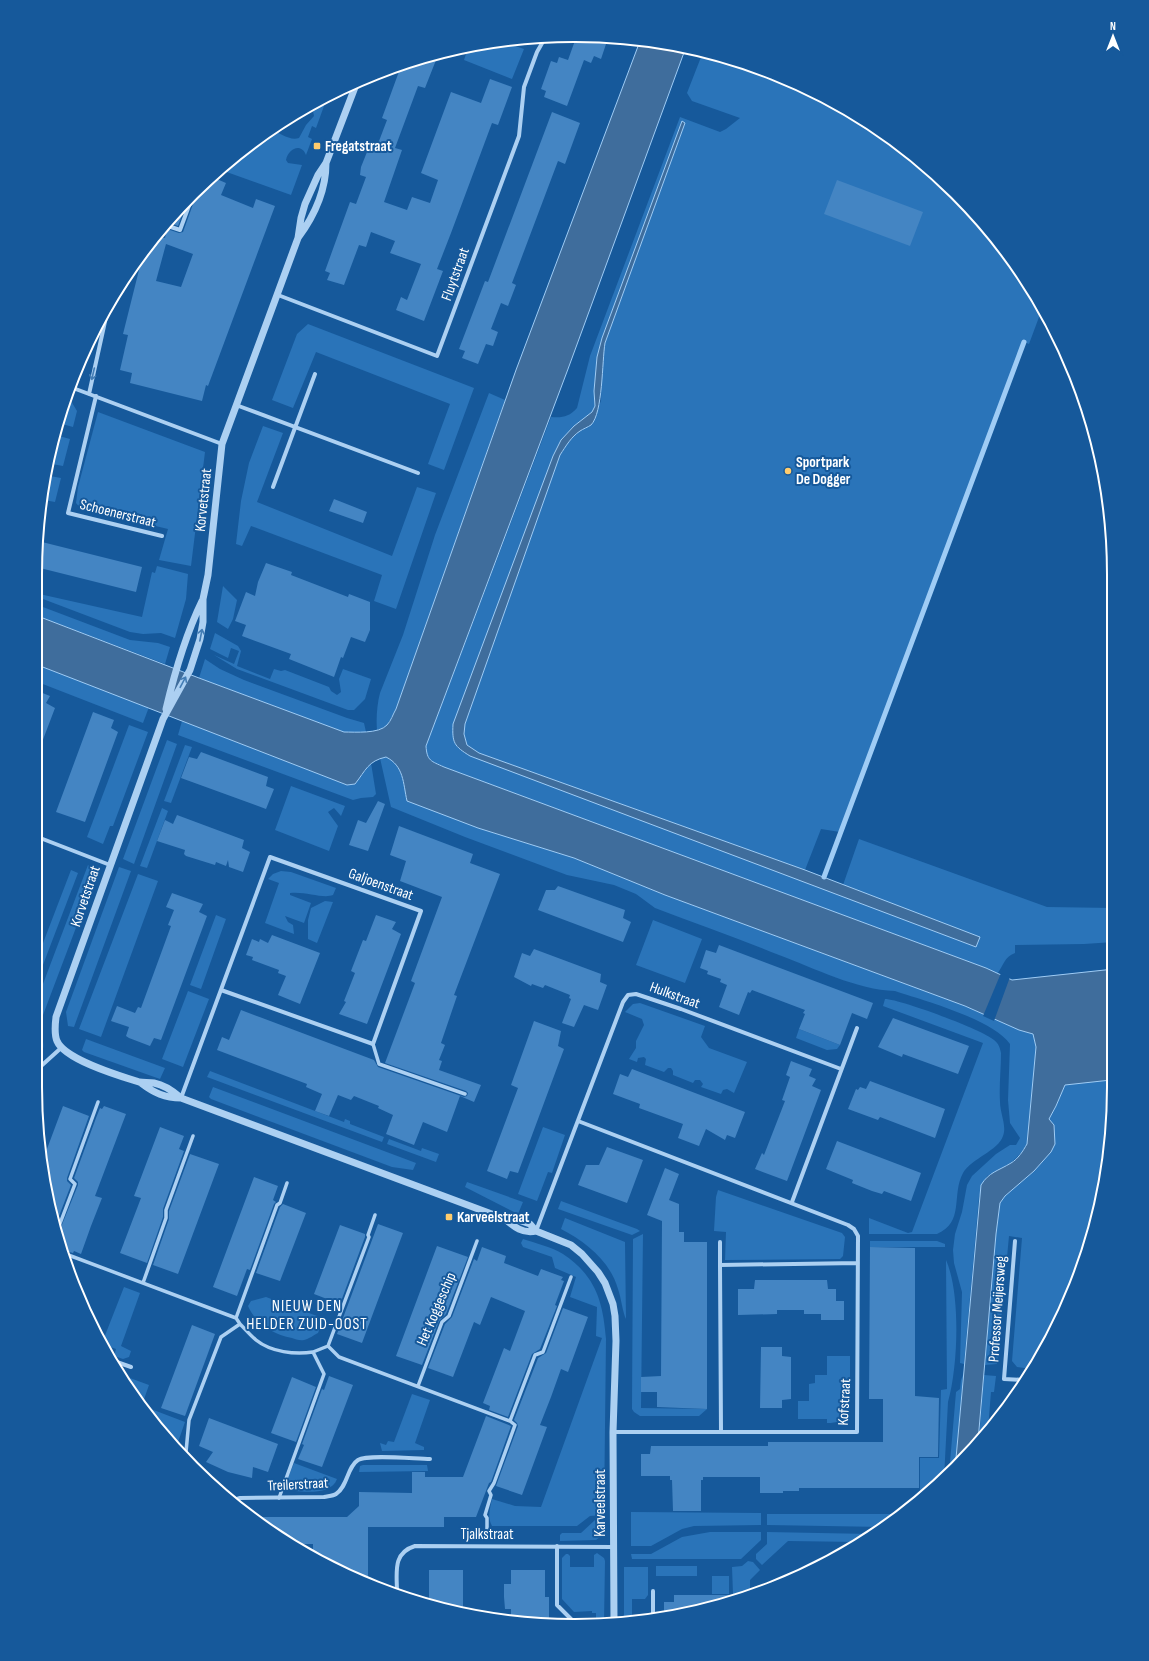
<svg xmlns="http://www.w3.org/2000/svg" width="1149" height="1661" font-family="'Sofia Sans Condensed',sans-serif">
<rect width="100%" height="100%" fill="#16599b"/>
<!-- green -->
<path fill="#2a74b9" d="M504 42 524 49 512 79 464 60 469 45Z
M703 52 781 76 874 126 956 193 1003 246 1042 309 1029 344 1024 342 840 832 821 829 805 870 479 753 467 745 464 734 465 724 560 455 569 441 579 431 591 424 601 401 602 362 605 343 685 123 682 122 602 338 597 357 594 391 595 406 592 412 574 426 561 440 553 456 457 747 976 947 979 937 843 885 859 839 1047 907 1114 908V942L1084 944 1015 945V953C1004 957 1004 965 997 974L986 968 444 767C431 761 427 761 426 746L551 417C562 418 569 417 577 408L590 356 680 117 720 132 726 129 740 118 692 101 687 93Z
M317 103 324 106 316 128 312 126 308 137 312 139 306 155C301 142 288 149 286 160L288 163 302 165 291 195 221 170 271 129C279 133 290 141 299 138L306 125 314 116 312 106Z
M308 324 474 388 444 470 428 464 450 404 316 352 293 408 272 400 297 334Z
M489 393 505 400 396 709 386 727 377 730C376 719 377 704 380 693L403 635 435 535Z
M69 400 71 401 77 411 73 427 62 424Z
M98 412 205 452 191 566 159 560 168 529 114 516 115 511 108 509 106 515C96 512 82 512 76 503L78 487Z
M263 426 283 433 257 502 392 556 417 487 436 493 396 609 374 601 382 575 251 526 242 546 236 544 241 501 249 463Z
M59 436 70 439 63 466 52 464Z
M50 476 61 478 55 502 44 500Z
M157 566 188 574 186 599 175 638 161 633 143 634 130 632 35 596V593L142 617 152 572 155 573Z
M223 586 237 600 233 619 228 629 217 622Z
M35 604 130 640 158 643 170 647 165 664 35 615Z
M215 633 238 646 241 651 237 666 270 679 274 669 281 671 285 670 329 687 331 691 337 695 341 692 339 679 343 669 371 679 365 699 354 710H348L237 669 214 655 234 664 239 651 231 648 228 658 210 649Z
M205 659 220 669 244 680 347 718 364 723 366 732H344L199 678Z
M35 664 149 707 143 723 35 681Z
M182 721 347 785 355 784 371 763 376 794 373 797 361 798 353 800 178 735Z
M129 725 148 732 113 826H110L103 844 87 837Z
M167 740 177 744 134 864 123 859Z
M185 745 192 747 171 803 164 801Z
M386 757C404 766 403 783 408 801L478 828 574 858 665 895 965 1006 1019 1030 1033 1034 1036 1047 1027 1144C1015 1163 1006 1166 987 1176L979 1197 964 1364 960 1363 962 1292 954 1263 953 1250 955 1234 962 1212 967 1185 972 1176 996 1154 1010 1145H1016L1020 1138 1010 1123 1008 1100 1010 1044C992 1019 925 1001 895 991 857 990 814 968 779 955 738 938 696 924 655 908L636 894 614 885 567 875 465 837 391 807 380 758Z
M291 786 345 806 341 816 334 808 328 812 338 826 329 851 275 830Z
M162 808 168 811 147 868 140 866Z
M88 865 93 870 94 880 43 1015 35 1012V1005Z
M119 867 131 871 74 1027 68 1026 66 1012Z
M71 870 78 873 38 978 35 977V964Z
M281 871 291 872 336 888 333 895C323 899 305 891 290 893V895L311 903 304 923 285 916 288 922 293 925 294 934 265 923 279 883 268 879 273 874Z
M138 874 158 881 101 1037 79 1029Z
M325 901 333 902 317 943 308 939V920L311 908Z
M216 915 226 919 201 989 190 985Z
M653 920 702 939 685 983 636 965Z
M188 991 209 999 183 1067 162 1059Z
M885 999C900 999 983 1030 994 1040 999 1044 1000 1048 1001 1053 1001 1069 999 1086 1000 1102 1000 1113 1007 1126 1003 1136 998 1151 972 1158 963 1173 951 1195 965 1222 937 1234H869V1218L908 1233 912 1232 983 1043 883 1006Z
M640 1003 705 1026 701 1037 709 1048 747 1062 734 1093 727 1089 723 1090 721 1094 701 1087 703 1084 700 1080H695L693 1083 673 1075V1071L671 1068H668L664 1072 645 1065 646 1059 644 1057 638 1058 637 1062 629 1059 636 1048V1041L644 1025 642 1019 625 1012 633 1004Z
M35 1021 41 1023C41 1040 49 1049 35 1063Z
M799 1029 840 1045 837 1049 827 1050 796 1038Z
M86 1039 165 1068 160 1079 84 1052 82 1050Z
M210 1071 344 1122 345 1119 350 1121V1124L384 1137 382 1142 207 1077Z
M1114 1078 1104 1192 1073 1293 1032 1369 1017 1367 1012 1361 1022 1238 1009 1236 997 1364 985 1365 996 1234 1000 1203 1005 1196 1034 1171 1051 1152 1049 1119 1056 1106 1065 1084 1111 1080Z
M213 1087 416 1163 413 1170 392 1167 211 1099 209 1097Z
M543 1127 565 1135 552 1173 548 1172 537 1201 518 1194Z
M389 1139 421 1151 422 1148 439 1154 436 1162 387 1144Z
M467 1182 523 1202 518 1214 465 1187Z
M718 1190 842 1233 845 1237 843 1256 840 1259 725 1260 726 1232 714 1231 716 1197Z
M561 1201 637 1229 640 1231 632 1235 558 1209Z
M565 1218 625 1242 626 1319C623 1314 621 1297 618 1289 610 1261 586 1242 561 1229Z
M643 1234 641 1408 707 1409 699 1416H640L634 1412 632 1409 633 1239Z
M523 1239C535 1243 552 1247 563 1254 596 1276 603 1302 606 1339L604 1515 590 1516 577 1526H492C487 1517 490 1509 492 1499L515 1506 541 1507 602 1338 596 1336 597 1307 570 1297 576 1277 555 1268 552 1257 523 1247 521 1243Z
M870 1241H937L945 1244V1247H870Z
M946 1260C961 1294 958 1367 948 1402L944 1478 920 1499V1458H939L941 1390 947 1389Z
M124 1287 140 1293 121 1346 131 1351 129 1357 123 1359 114 1356 116 1349 102 1344 97 1336 104 1338Z
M266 1297 317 1316 320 1328 318 1333C314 1335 309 1339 304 1340 300 1341 295 1339 292 1338 272 1334 256 1324 248 1306L251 1301Z
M827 1356H850V1412C844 1421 837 1423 827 1423V1419H798V1401H809V1384L815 1383V1375H827Z
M119 1374 149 1385 142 1405 126 1386Z
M963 1375 955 1469 949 1474 956 1392 960 1389 961 1380Z
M984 1375 996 1376 994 1392H991L988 1429 979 1440Z
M412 1394 430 1400 415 1443 424 1447V1450L382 1451 380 1443 386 1445 388 1441 394 1442Z
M143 1406 185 1422 177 1445Z
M294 1463 337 1479C331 1497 299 1491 283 1490Z
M363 1465H427L428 1471 359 1472 360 1466Z
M631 1512 761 1513V1525L694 1526 682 1529 651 1546H631Z
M767 1514H903L884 1527 767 1525Z
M595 1520H604L603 1535 596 1540 560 1541V1535L562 1533H581Z
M710 1532H761V1540L741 1559H632L631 1554H651L682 1537Z
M767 1532 871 1534 858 1542 788 1541 762 1565 756 1559V1554L767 1544Z
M597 1553 604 1558 605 1561 604 1623 596 1624V1613H592V1611L574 1612 562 1599V1558L566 1554H568L570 1556V1567H594V1555Z
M748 1561 753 1562 760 1570 750 1580V1592L745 1594H733L732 1567 742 1566Z
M656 1566H697V1576H656Z
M624 1567H648V1595L645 1599H632V1620L624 1621Z
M712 1576H729V1594H712Z"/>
<!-- water -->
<path fill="#3f6d9c" stroke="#9fccf5" d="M640 41 686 47 568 369 426 746C427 761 431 761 444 767L986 968 1012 980 1114 969V1078L1111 1080 1065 1085 1056 1106 1049 1119 1054 1125 1055 1144 1051 1152 1034 1171 1005 1196 1000 1203 996 1234 978 1441 955 1469 981 1185C989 1172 998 1171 1011 1163 1018 1159 1023 1151 1027 1144L1036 1047 1033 1034 1019 1030 965 1006 665 895 574 858 478 828 407 801C403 783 404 766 386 757 368 761 366 770 355 784L347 785 35 664V615L199 678 344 732C355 732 379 734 387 725 391 721 393 714 396 709L516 370Z
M682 121 685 123 605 343C602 361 603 413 591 425 588 427 583 429 580 431 571 437 566 446 560 455L465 724 464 734 467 745 479 753 805 870 980 937 976 947 470 756C454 746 452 743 453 724L553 456 561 440 574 426 592 412 595 406 594 391 597 357 602 338Z"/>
<!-- pier -->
<path fill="#16599b" d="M1001 973 1010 977 994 1021 983 1016Z"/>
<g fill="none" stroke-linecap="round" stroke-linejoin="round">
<!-- stream -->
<path stroke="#9fccf5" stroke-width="5" d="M824 877 1024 342"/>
</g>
<!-- building -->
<path fill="#4485c3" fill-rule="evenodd" d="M577 35 601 38 599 42 606 44 601 59 594 56 591 63 584 60 567 106 544 97 546 91 541 89 551 61 557 63 559 57 568 60Z
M438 55 425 88 418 86 408 113 395 148 402 150 384 202 407 210 412 197 430 203 438 180 421 173 451 92 481 103 490 79 512 87 498 125 492 123 451 233 437 269 443 271 424 321 396 310 401 297 407 300 421 264 390 253 395 241 371 232 366 247 359 245 344 285 327 280 330 273 325 271 350 202 356 204 366 177 360 175 361 167 367 152 372 147 376 149 387 120 382 118 401 66Z
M552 112 580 123 565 164 558 161 512 283 516 285 508 306 501 303 491 329 498 332 493 346 486 344 478 364 462 358 465 351 459 349 485 281 488 282Z
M212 177 226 183 221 195 253 208 256 199 275 206 208 386 206 385 202 401 130 383 132 373 120 370 128 335 123 334 144 250 155 236 165 238 167 229 179 233 183 232 197 193V190L209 180 211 181ZM166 244 193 254 181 287 156 281Z
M837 180 923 212 910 246 824 214Z
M188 199 178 226 168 222 169 221Z
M334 499 367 512 363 523 329 511Z
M38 541 142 567 136 592 36 567Z
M266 563 292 572 291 575 348 597 349 594 370 602V630L365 642 351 637 343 658 341 657 334 677 289 659 291 654 242 636 246 625 235 621 246 592 255 596 258 582Z
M35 690 50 696 46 703 55 708 36 758Z
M93 712 114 720 111 728 118 732 85 822 56 812Z
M201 752 268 777 266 786 274 789 266 809 181 778 189 757 197 759Z
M378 801 385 804 368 851 349 845 358 820 366 823Z
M177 815 244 840 242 848 250 852 243 872 229 867 228 860 226 866 216 862 215 865 186 856 184 854 185 850 157 841 165 820 173 824Z
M399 826 473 854 470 863 500 874 454 995 457 996 441 1043 445 1045 439 1060 442 1061 439 1070 481 1085 474 1102 460 1096 447 1132 423 1122 414 1145 386 1134 393 1115 378 1108 379 1106 354 1096 351 1100 338 1095 329 1116 315 1111 322 1094 306 1087 307 1084 217 1050 222 1037 229 1040 241 1010 374 1060 378 1067 464 1097 467 1096 468 1093 466 1091 385 1063 415 983 411 981 442 897 400 881 406 861 390 855Z
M558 886 625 910 623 918 631 922 623 942 538 910 546 890H555Z
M172 893 203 904 199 912 207 916 161 1040 154 1038 150 1046 129 1038 126 1036 129 1027 111 1021 117 1006 135 1013 138 1007 141 1008 171 926 168 925 174 910 166 907Z
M376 915 396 922 392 929 401 934 367 1024 339 1014 346 1002 344 1001 355 973 351 971 363 940 366 941Z
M272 935 320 953 300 1004 278 995 286 976 278 973 279 970 252 960 253 957 246 955 252 939 259 942 260 939 268 943Z
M719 945 873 1003 867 1019 852 1013 840 1045 799 1029 805 1014 803 1013 805 1010 752 990 750 993 748 992 739 1015 719 1007 727 985 720 982 721 979 707 974 708 971 700 968 706 950 716 953Z
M534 949 601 974 600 982 607 985 598 1010 584 1005 574 1027 562 1023 571 999 569 998 570 995 545 985 543 988 532 984 531 986 514 977 522 953 530 956Z
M893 1018 969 1046 958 1074 903 1054 902 1057 878 1047Z
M534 1021 561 1031 558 1046 564 1049 518 1173 510 1171 507 1179 487 1171 518 1088 511 1085Z
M791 1061 812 1069 809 1076 816 1079 812 1086 821 1090 787 1181 755 1169 762 1153 764 1155 785 1101 782 1100 790 1077 786 1075Z
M632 1069 745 1112 735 1138 727 1135 725 1140 706 1129 699 1146 678 1138 683 1124 639 1108 640 1104 613 1094 620 1074 628 1077Z
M870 1081 945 1109 935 1138 880 1117 878 1120 848 1109 856 1089 858 1090 860 1087 866 1089Z
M63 1106 89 1116 67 1178V1181L71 1185 54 1229 44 1157Z
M104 1106 126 1114 95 1196 102 1198 91 1226 81 1254 74 1251 73 1253 62 1250 57 1237 78 1185V1182L74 1178 96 1118 100 1108 102 1109Z
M160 1127 184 1136 179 1149 184 1151 163 1209V1217L147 1263 120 1253 141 1198 134 1196Z
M837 1141 921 1173 911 1201 884 1191 882 1194 872 1191 852 1183 853 1180 826 1169Z
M607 1147 643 1160 627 1203 578 1185 586 1165H599Z
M190 1154 219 1164 178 1274 153 1265 169 1219V1211Z
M665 1168 679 1174 669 1200 679 1204V1232H684V1242H707V1409L657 1407V1392H641V1377L661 1376 662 1221 647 1215Z
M254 1177 278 1186 273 1200 276 1202 274 1204 250 1270 247 1269 237 1296 213 1287Z
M283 1204 306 1213 280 1281 256 1273 280 1207Z
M378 1224 403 1233 362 1343 337 1334Z
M340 1225 365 1234V1237L340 1304 314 1294Z
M437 1246 468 1257 446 1314 439 1321 422 1365 396 1356Z
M482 1247 506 1256 504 1263 538 1276 541 1269 563 1277 561 1280 564 1281 555 1305 557 1306 540 1349 532 1354 508 1417 489 1410 490 1406 483 1403 504 1348 510 1351 525 1311 491 1297 480 1325 474 1322 453 1377 428 1368 445 1324 452 1317 474 1259 477 1261Z
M870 1247 915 1248V1396L939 1398 938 1457H919V1488H799V1491H783V1493H760V1477H703V1480H701V1511H673L672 1480H670V1476H641V1454H650L651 1446H768V1442H883V1399H869Z
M755 1280H827L828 1289H836V1301H844V1320H821V1314H804V1310H777V1314L738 1315V1289H754Z
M563 1308 588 1317 568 1372 561 1369 551 1397 540 1425 547 1427 522 1495 496 1486 518 1426 517 1423 514 1420 538 1358 546 1353Z
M192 1325 215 1334 185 1416 161 1408Z
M761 1347H782V1356L791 1357V1399L782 1400V1408H760Z
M329 1376 353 1385 322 1467 298 1459 304 1445 302 1444 322 1389 324 1390Z
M292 1377 316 1387 296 1442 271 1433Z
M486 1416 511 1426 491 1482 489 1483 476 1517H444V1527H368V1577H353L313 1555V1544H291L275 1535 251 1517H347L359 1506V1492L412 1493V1472H425V1477H463Z
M209 1418 278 1444 268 1472 253 1467 252 1478 228 1472 206 1462 213 1452 199 1446Z
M429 1570H463V1610L429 1601Z
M511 1570H545V1597H549V1624L511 1622V1609H505L504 1597V1584H511Z
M674 1595H734V1597L680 1616 664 1615V1602H674Z"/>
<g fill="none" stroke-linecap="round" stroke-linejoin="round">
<!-- pedestrian -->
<path stroke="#acd0f2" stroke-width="3.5" d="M373 1044 379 1064 465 1094
M56 1234 75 1184 70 1179 98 1102
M63 1253 236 1318 240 1324
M143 1283 166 1218V1210L193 1136
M236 1318 277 1205 280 1203 287 1183
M328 1346 369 1237 368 1235 375 1215
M313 1352 328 1346 339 1357 510 1421 515 1425 494 1483 489 1491 491 1495 485 1515 487 1518V1530
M418 1386 442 1322 449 1316 477 1241
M510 1421 535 1355 543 1352 571 1277
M186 1452 189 1420 221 1337 240 1324C245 1329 250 1335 256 1340 271 1352 295 1355 313 1352L324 1374 279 1498"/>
<!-- minor -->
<path stroke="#acd0f2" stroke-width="4" d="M165 225 180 230 194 192
M278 295 437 356 519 136 524 87 537 52 545 38
M73 388 222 444
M89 394 108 308
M96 396 68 513 162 536
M236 405 418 473
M273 487 315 374
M35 836 110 865
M35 1075 40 1067 61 1048
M181 1098 270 857 421 911 373 1044 221 990
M578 1121 848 1225 854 1229 858 1236 857 1432H613
M792 1202 857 1028
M536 1231 623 1002 628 995 636 994 681 1009 841 1069
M1015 1241 1004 1379 1026 1380
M720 1242V1265
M111 1360 131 1367
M721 1431 720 1265 858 1263
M231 1501 240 1498 324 1497C328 1496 333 1496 336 1494 348 1486 347 1467 358 1460 368 1454 416 1459 430 1459
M557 1546V1605L572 1620V1626
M397 1593C397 1573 392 1553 415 1546L613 1547
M653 1618V1591"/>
<!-- tertiary -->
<path stroke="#acd0f2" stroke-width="7" d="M357 82 326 163 318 175 305 204 301 218 298 238 222 444 208 575 203 599V622L200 639 190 670 163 719 158 733 56 1017C55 1025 54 1034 57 1041 65 1060 120 1076 139 1082 144 1083 149 1082 154 1083 165 1085 173 1091 181 1098L505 1219H516L530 1224 536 1231 571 1245 582 1254 598 1272 605 1283 613 1304 615 1316 616 1341 613 1432 614 1622
M298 238C315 215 326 191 326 163
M166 709C175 671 185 636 202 601
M141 1083C154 1093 165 1098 181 1098
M505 1219C514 1227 523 1234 536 1231"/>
</g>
<!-- one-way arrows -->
<defs><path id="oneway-shaft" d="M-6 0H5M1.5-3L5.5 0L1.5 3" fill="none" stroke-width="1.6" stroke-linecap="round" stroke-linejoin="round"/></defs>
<g stroke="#437db5">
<use href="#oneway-shaft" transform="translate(93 374) rotate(103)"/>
<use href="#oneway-shaft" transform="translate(201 635) rotate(-79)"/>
<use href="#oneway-shaft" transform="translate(183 682) rotate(-62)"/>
</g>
<!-- markers -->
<g fill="#ffcc6d" stroke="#16599b" stroke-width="1.5">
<rect x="313" y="142" width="8" height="8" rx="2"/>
<circle cx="788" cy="471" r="4"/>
<rect x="445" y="1213" width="8" height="8" rx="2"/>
</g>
<g text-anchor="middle" stroke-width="4" stroke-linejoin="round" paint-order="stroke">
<!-- poi labels -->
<g font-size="15" font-weight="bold" fill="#fff" stroke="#16599b" text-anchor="start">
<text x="325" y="151">Fregatstraat</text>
<text x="796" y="467">Sportpark<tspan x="796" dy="17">De Dogger</tspan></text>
<text x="457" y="1222">Karveelstraat</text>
</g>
<!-- street labels -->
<g font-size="15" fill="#fff" stroke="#16599b">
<text transform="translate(455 274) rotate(-70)" y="5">Fluytstraat</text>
<text transform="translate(203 500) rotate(-84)" y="5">Korvetstraat</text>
<text transform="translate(118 513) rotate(14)" y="5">Schoenerstraat</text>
<text transform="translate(381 884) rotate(20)" y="5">Galjoenstraat</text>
<text transform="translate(85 896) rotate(-71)" y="5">Korvetstraat</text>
<text transform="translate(675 995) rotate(20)" y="5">Hulkstraat</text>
<text transform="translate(436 1309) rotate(-67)" y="5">Het Koggeschip</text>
<text transform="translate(997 1309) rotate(-86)" y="5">Professor Meijersweg</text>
<text transform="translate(844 1402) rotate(-87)" y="5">Kofstraat</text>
<text transform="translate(298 1484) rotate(-3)" y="5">Treilerstraat</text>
<text transform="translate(600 1503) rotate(-90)" y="5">Karveelstraat</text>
<text x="487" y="1539">Tjalkstraat</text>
</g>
<!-- neighbourhood labels -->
<g font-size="16" letter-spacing="1" fill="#fff" stroke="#16599b">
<text x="307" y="1311">NIEUW DEN<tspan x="307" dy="18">HELDER ZUID-OOST</tspan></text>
</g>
</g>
<!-- crop -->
<path d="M0 0H1149V1661H0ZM574 42H575A532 532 0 0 1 1107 574V1087A532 532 0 0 1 575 1619H574A532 532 0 0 1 42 1087V574A532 532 0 0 1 574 42Z" fill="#16599b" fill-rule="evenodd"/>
<path fill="none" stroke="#fff" stroke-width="2" d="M574 42H575A532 532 0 0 1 1107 574V1087A532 532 0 0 1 575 1619H574A532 532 0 0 1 42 1087V574A532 532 0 0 1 574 42Z"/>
<!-- north arrow -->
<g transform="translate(1113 36)" stroke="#16599b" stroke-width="3" paint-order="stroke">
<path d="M0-3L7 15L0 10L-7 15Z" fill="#ffffff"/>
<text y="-6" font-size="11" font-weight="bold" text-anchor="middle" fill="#ffffff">N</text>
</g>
</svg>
